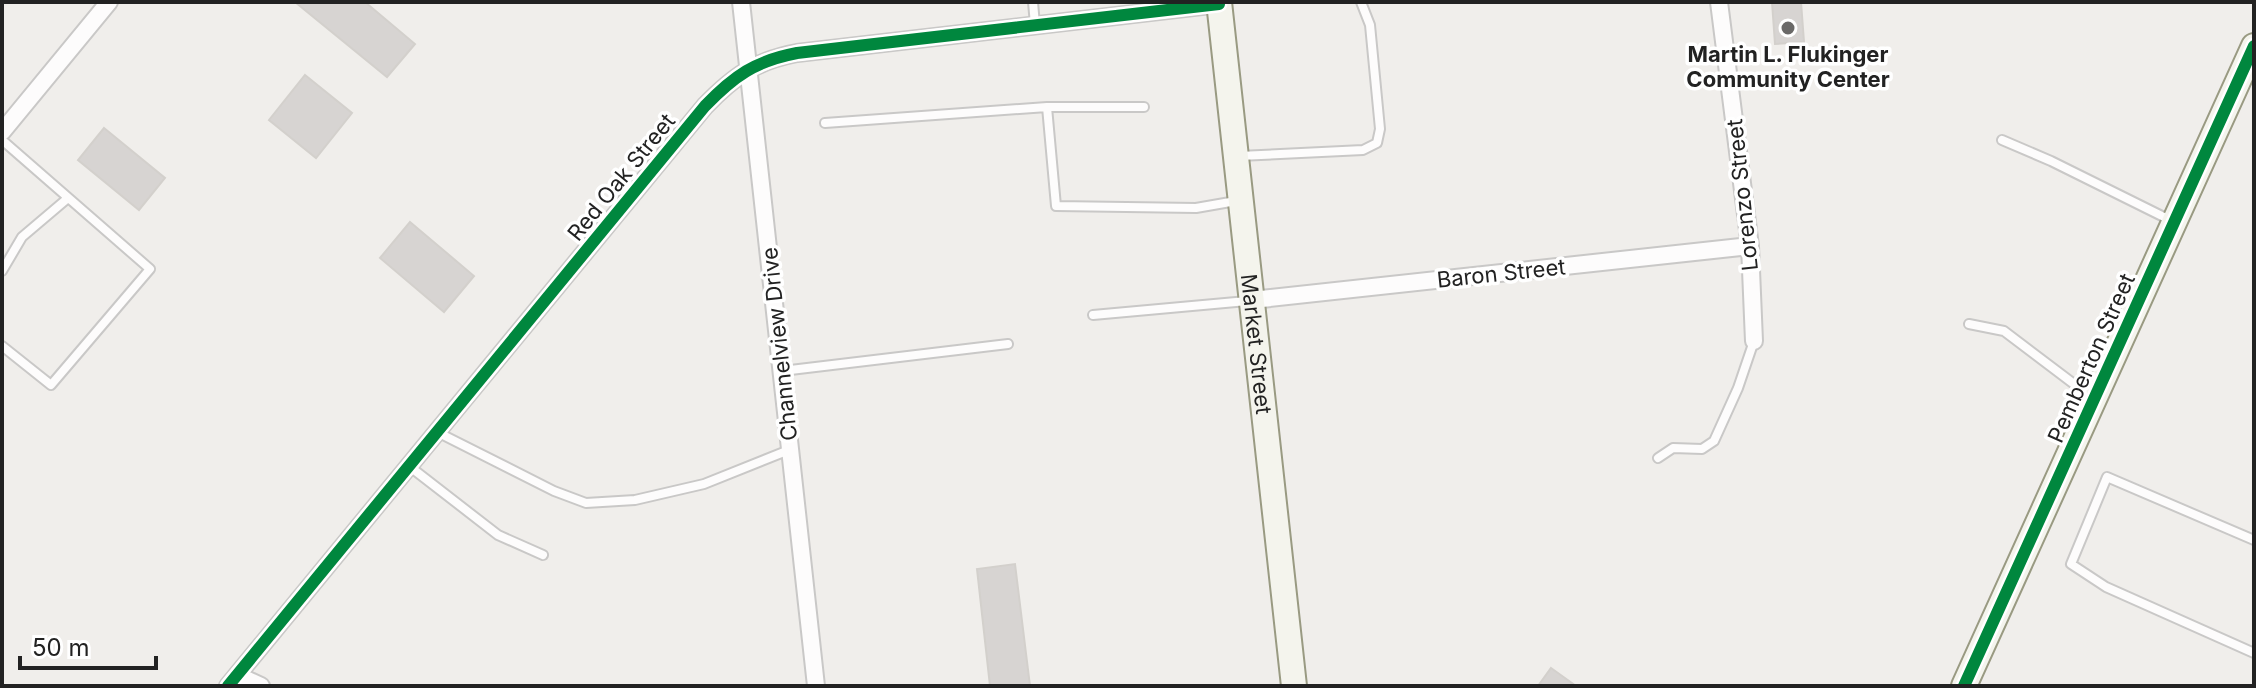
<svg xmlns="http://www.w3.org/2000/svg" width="2256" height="688" font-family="Inter,sans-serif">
<rect width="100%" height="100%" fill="#f0eeeb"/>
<!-- building -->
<path fill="#d7d4d2" stroke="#d3d0cc" stroke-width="2" d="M295 2H365L415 44 387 77Z
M1772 2H1801L1804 42 1775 44Z
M305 75 352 113 316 158 269 120Z
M104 128 165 178 139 210 78 160Z
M410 222 474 276 444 312 380 258Z
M1015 564 1030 686H990L977 569Z
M1551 668 1576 686H1538Z"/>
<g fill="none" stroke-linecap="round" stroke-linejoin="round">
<defs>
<path id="lane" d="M1033 2 1035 25
M1144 107H1047L1056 206 1196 208 1236 201
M825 123 1047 107
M2 140 150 269 51 385 2 346
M2002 140 2051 161 2170 220
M1239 156 1363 150 1377 143 1380 129 1370 25 1361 2
M2 271 22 237 68 198
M1093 315 1247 301
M1969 324 2004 331 2074 384 2094 388
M782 371 1008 344
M437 432 554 491 586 503 635 500 704 484 789 450
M1658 458 1673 448 1702 449 1714 441 1738 388 1754 341
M409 466 498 535 543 555
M2254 540 2107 477 2071 564 2106 587 2254 653"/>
<path id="street" d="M741 2 816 686
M1719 2 1750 246 1754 341
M2 132 109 2
M1252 300 1750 246
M237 675 261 686
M228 686 705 106C734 76 755 61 797 53L1219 4"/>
<g id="secondary">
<path id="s1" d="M1219 2 1294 686"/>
<path d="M1964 686 2254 46"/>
</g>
</defs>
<!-- lane casing -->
<use href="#lane" stroke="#c9c8c7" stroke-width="12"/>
<!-- street casing -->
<use href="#street" stroke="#c9c8c7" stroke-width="20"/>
<!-- secondary casing -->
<use href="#secondary" stroke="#999a82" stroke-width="28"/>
<!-- lane -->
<use href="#lane" stroke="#fdfcfc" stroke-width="8"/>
<!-- street -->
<use href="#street" stroke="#fdfcfc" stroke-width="16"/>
<!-- secondary -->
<use href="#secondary" stroke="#f4f4ed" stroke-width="24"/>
<defs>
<path id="cycleway" d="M228 686 705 106C734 76 755 61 797 53L1219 4
M1964 686 2254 46"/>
</defs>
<!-- cycleway casing -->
<use href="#cycleway" stroke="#fff" stroke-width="17"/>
<!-- cycleway -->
<use href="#cycleway" stroke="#00873e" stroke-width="12"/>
</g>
<!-- markers -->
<circle fill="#6a6968" stroke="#fff" stroke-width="3" cx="1788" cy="28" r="8"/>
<g text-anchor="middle" stroke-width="7" stroke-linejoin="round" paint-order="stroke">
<!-- poi labels -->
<g font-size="22" font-weight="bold" fill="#222" stroke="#fff">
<text x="1788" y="62">Martin L. Flukinger<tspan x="1788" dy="25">Community Center</tspan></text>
</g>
<!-- street labels -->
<g font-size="22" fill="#222" stroke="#fff">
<text transform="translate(621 177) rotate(-51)" y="8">Red Oak Street</text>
<text transform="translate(1742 195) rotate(-96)" y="8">Lorenzo Street</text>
<text transform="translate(1501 273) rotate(-6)" y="8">Baron Street</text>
<text transform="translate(779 344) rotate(-96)" y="8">Channelview Drive</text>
<text dy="8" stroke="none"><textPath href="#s1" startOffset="344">Market Street</textPath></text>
<text transform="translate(2091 358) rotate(-66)" y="8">Pemberton Street</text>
</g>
</g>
<!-- border -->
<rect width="2256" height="688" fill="none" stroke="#222222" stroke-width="8"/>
<!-- scale -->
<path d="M20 656v12h136v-12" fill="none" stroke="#222222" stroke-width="4"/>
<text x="32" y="656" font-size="24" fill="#222222" stroke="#ffffff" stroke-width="6" paint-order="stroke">50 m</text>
</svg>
